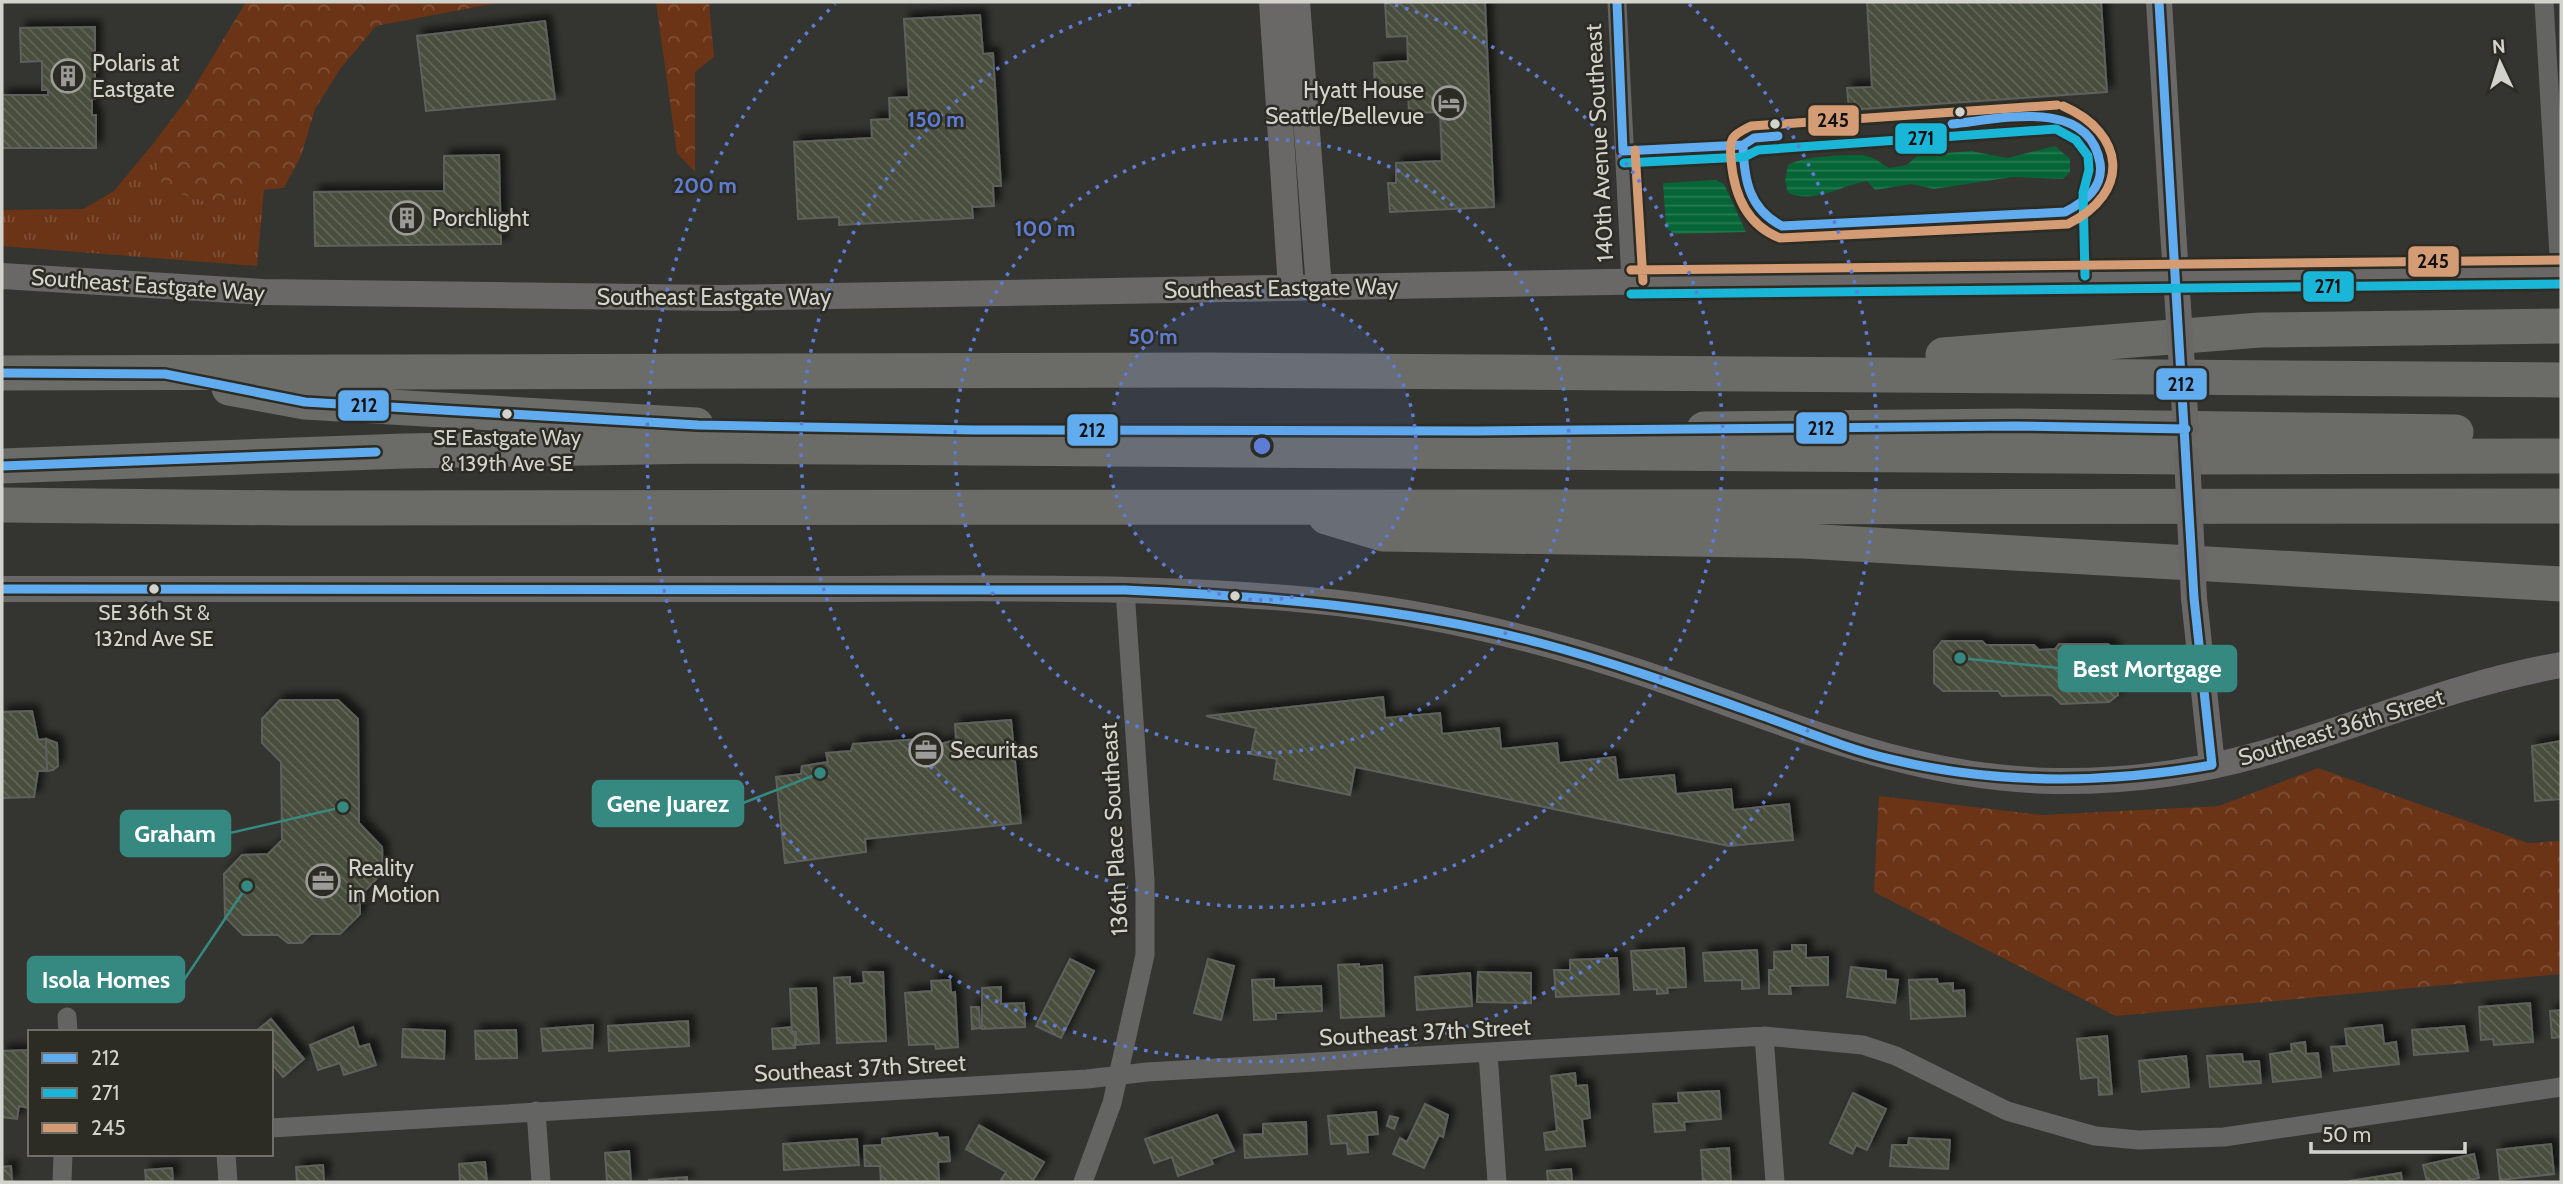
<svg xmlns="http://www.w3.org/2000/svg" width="2563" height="1184" font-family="Cabin,sans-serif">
<defs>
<pattern id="grass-tufts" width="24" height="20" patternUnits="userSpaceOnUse" patternTransform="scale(1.75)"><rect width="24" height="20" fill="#6b3416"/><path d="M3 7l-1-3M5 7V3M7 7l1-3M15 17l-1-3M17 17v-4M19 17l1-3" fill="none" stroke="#7f5037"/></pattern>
<pattern id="forest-crowns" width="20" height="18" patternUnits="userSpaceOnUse" patternTransform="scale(1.75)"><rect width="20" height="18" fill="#6b3416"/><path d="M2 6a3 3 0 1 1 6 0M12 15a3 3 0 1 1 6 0" fill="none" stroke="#7f5037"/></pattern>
<pattern id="water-rules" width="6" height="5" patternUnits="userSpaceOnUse" patternTransform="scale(1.75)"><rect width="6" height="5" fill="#066537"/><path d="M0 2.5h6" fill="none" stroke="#297a53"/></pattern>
<pattern id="building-back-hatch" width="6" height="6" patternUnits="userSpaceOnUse" patternTransform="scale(1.75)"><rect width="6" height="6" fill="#484d3c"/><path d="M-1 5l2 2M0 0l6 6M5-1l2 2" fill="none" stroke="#626657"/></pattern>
<filter id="shadow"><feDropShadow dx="6" dy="-6" stdDeviation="3.5" flood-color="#0009"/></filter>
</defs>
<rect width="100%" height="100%" fill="#343430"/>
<!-- grass -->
<path fill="url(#grass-tufts)" d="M152 145 163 189 215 204 249 191 264 189 257 266 2 246V210L83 209 114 191Z"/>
<!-- forest -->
<path fill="url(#forest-crowns)" d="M246 2H502L376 26 340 69 315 109 301 156 284 188 249 191 215 204 163 189 152 145 187 99Z
M656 2H709L714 57 695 72V172L677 153Z
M2318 768 2528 843 2561 841V974L2116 1016 1874 892 1879 796 2043 815 2219 806Z"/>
<!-- water -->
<path fill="url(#water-rules)" d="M2055 146 2070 159V172L2063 179 2013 177 1934 189 1911 184 1875 190 1867 181C1840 186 1815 204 1788 193L1785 181 1788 165C1803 156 1842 155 1859 155 1871 155 1880 162 1889 168L1907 165 1918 155 1971 151 2007 158Z
M1716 180 1724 184 1746 232 1675 234 1666 228 1663 183Z"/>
<!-- building -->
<path fill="url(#building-back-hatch)" stroke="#5f605d" stroke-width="2" filter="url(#shadow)" d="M1385 2H1485L1494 207 1390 212 1388 183H1396V163L1442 161 1440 112 1409 113 1408 93 1375 95 1374 63 1408 61 1407 36 1387 37Z
M1867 2H2101L2107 92 1849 110 1847 88 1872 87Z
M980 15 983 54 993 53 1001 186H993L994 206 972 207 973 218 839 225V217L798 219 794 142 872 138 871 120 890 119 889 98 909 97 904 19Z
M545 21 555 99 426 111 417 36Z
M95 27V99H92V115H96V148H2V95H48V90H42V61L21 62 20 28Z
M499 155 501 244 315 246 314 192 444 191V156Z
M1942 641H1982L1986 645H2034L2039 650 2055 649 2059 644H2108L2116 652 2118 695 2109 702 2061 704 2052 695 2002 696 1998 691H1943L1934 683V651Z
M1383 697 1385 718 1440 713 1442 734 1499 728 1501 749 1557 743 1559 763 1615 757 1618 780 1674 775 1676 794 1731 789 1733 810 1789 804 1793 840 1729 846 1355 767 1350 795 1274 779 1277 759 1251 754 1256 728 1206 716Z
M280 700H338L358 719 359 823 382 847 383 872 360 896V914L340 934H311L302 943H288L278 935H243L225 917 224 874 242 855 268 854 282 840 281 762 262 743V719Z
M32 711 38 740 46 739 47 771H38L34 797 2 798V712Z
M1011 720 1021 823 865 839 866 852 785 863 776 777 801 774 802 766 828 762 826 753 851 751 853 744 933 738 932 746 956 740 955 724Z
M46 739 57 743 58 766 53 770 47 771Z
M2561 741V799L2535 801 2532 746Z
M1792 945H1806V958L1828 957V985L1790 986 1791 994H1769V970H1774V952L1792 951Z
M1684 948 1686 987 1667 988 1668 993 1657 994V989L1634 990 1631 951Z
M1757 950 1759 988 1742 989V980L1705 981 1703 953Z
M1617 958 1619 994 1556 997 1554 970H1570V960Z
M1070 959 1094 971 1061 1038 1036 1026Z
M1208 959 1234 966 1221 1020 1194 1013Z
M1359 964V967L1382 965 1384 1016 1341 1018 1338 965Z
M1851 967 1886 971V979L1898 980 1895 1003 1847 997Z
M863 972H883L886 1041 837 1043 834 978 850 977V984L864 983Z
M1478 972 1531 973V1003L1477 1002Z
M1470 973 1472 1006 1417 1010 1415 977Z
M1274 979V988L1321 986 1322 1011 1276 1013V1019L1254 1020 1252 980Z
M1937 979 1938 984 1953 983V991L1964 990 1965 1016 1911 1019 1909 980Z
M950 980 951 993 955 992 958 1047 936 1049 935 1044 909 1045 905 993 932 991 931 981Z
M1001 987V1004L1024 1003 1025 1027 982 1029V988Z
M816 988 819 1043 796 1045V1032H792L790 989Z
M2530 1003 2533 1042 2494 1045 2493 1039 2481 1040 2479 1007Z
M971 1007H979L980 1028 972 1029Z
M2561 1010V1037L2552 1038 2550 1011Z
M271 1019 304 1059 283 1077 271 1063V1032H255Z
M688 1021 689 1046 609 1051 608 1026Z
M593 1025 592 1048 543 1051 541 1029Z
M2382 1025 2384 1044 2396 1042 2399 1064 2334 1071 2331 1047 2347 1046 2345 1029Z
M2464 1026 2468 1051 2414 1055 2412 1030Z
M353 1027 359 1047 369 1044 376 1065 344 1075 340 1063 318 1070 310 1045Z
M791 1027 792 1033H795V1048L773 1049 772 1029Z
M403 1029 445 1031 444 1059 402 1057Z
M516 1030 517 1058 476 1059 475 1031Z
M2107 1036 2112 1094 2099 1095 2098 1077 2081 1079 2077 1039Z
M2305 1042 2306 1054 2318 1053 2321 1077 2273 1082 2270 1054 2292 1051 2291 1044Z
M30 1050 29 1108 19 1106 17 1119 2 1117V1051Z
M2242 1054 2243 1062 2259 1061 2261 1083 2210 1087 2207 1056Z
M2186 1056 2189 1087 2142 1092 2139 1061Z
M1575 1073 1576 1086 1587 1085 1590 1118 1582 1119 1585 1146 1546 1150 1544 1133 1557 1131 1551 1076Z
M1719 1091 1721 1119 1684 1122 1685 1130 1655 1132 1653 1104 1679 1103 1678 1093Z
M1853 1093 1886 1109 1867 1150 1856 1145 1852 1154 1830 1143Z
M1425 1104 1448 1115 1443 1137 1439 1135 1424 1168 1393 1154 1400 1138 1407 1142Z
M1376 1112 1378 1134 1367 1135 1368 1152 1348 1154 1347 1143 1331 1144 1328 1116Z
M1217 1115 1234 1151 1211 1159 1213 1164 1178 1176 1172 1157 1154 1163 1145 1139Z
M1390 1116 1398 1118 1394 1129 1387 1126Z
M1306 1122 1307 1154 1245 1158 1244 1135 1263 1134V1124Z
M979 1125 1044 1162 1032 1182H1004L1001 1180 1006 1172 966 1149Z
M937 1133 938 1138 948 1137 950 1161 938 1162 939 1181 881 1182 880 1166H865L864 1146 882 1145V1139Z
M1909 1138 1950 1140 1948 1169 1890 1166 1892 1145H1908Z
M857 1139 859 1165 784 1170 783 1144Z
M2551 1144 2554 1174 2500 1180 2497 1150Z
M1729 1148 1731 1182H1703L1701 1150Z
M629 1151 631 1182H607L605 1153Z
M2474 1154 2479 1178 2460 1182H2427L2423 1165Z
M485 1162 487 1182H460L459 1164Z
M323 1165 324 1182H297L296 1167Z
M11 1166 12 1182H2V1167Z
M172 1168 173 1182H146L145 1170Z
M1571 1169 1572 1182H1548L1547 1171Z
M2401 1173 2402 1182H2349V1181Z
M687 1177V1182H649V1180Z"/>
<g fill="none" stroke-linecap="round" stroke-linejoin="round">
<!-- street -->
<path stroke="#646463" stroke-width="19" d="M1617 2 1631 282
M2544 2 2560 272
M67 1017 68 1032
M1764 1036 1775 1182
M1488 1053 1497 1182
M536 1111 541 1182
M271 1128 1087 1079 1147 1072 1764 1036 1863 1045 1896 1056 2007 1111 2095 1136 2139 1140 2224 1137 2561 1087
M226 1154 228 1182
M62 1182 63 1154
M1083 1182 1112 1103 1145 955V880L1125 590"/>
<!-- secondary -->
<path stroke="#696866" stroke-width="26" d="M1272 2 1291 288
M1297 2 1319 288
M2159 2 2173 230
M2 276 263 292 721 298 1781 279 2561 272
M2 589C263 589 524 589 786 589 960 589 1135 584 1308 600 1420 610 1533 637 1639 672 1780 719 1902 778 2054 781 2123 782 2194 773 2261 754 2361 725 2458 683 2561 665
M2194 598 2212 765"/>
<!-- highway -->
<path stroke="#6b6b68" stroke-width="35" d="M1943 355 2260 330 2561 326
M2 373 1211 370 2561 380
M229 388 305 402 696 425
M1704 429 2016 426 2456 432
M2 466 404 451 709 446 2187 457 2561 456
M2 505 292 508 2561 506
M1326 517 1383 534 1803 541 2561 584"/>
<!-- secondary-bridge -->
<path stroke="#696866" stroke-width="26" d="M2173 230 2186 429
M2187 457 2194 598"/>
<defs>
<path id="bus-1" d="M1617 2 1623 151
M2159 2 2194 598 2212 765
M1743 145C1744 180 1749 209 1782 226L2065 212C2084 202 2104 188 2100 163 2089 97 2000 119 1952 124
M1623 151 1743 145 1754 138 1778 136
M2 373 165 374 305 402 698 425 974 430 1477 431 2016 426 2186 429
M2 466 376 452
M2 589 1125 590C1265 596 1404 607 1540 643 1616 663 1690 690 1763 716 1805 731 1847 749 1890 759 1997 785 2105 784 2212 765"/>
<path id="bus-2" d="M1624 163 1744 157 1758 150 2056 129 2076 140 2088 156 2089 170 2083 193 2085 276
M1631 294 2561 284"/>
<path id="bus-3" d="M2057 105 1751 126C1745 129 1736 133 1733 138 1729 144 1731 153 1731 160 1734 194 1746 225 1780 238L2068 224C2132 192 2125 133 2063 106
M1635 150 1643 281
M1631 270 2561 260"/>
</defs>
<!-- bus-1 casing -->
<use href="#bus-1" stroke="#2c2b24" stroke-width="14"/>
<!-- bus-2 casing -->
<use href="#bus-2" stroke="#2c2b24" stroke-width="14"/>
<!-- bus-3 casing -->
<use href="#bus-3" stroke="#2c2b24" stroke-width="14"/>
<!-- bus-1 -->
<use href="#bus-1" stroke="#60acee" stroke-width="9"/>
<!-- bus-2 -->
<use href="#bus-2" stroke="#1ab6d8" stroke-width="9"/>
<!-- bus-3 -->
<use href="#bus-3" stroke="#d39c74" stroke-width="9"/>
</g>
<!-- distance rings -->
<circle cx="1262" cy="446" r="154" fill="#5d7dd4" fill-opacity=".12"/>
<g fill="none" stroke="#5d7dd4" stroke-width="3.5" stroke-dasharray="3.5 7">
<circle cx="1262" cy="446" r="154"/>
<circle cx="1262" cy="446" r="307"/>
<path d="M1385 2A461 461 0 1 1 1139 2"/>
<path d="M1689 4A615 615 0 1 1 835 4"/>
</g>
<!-- icons -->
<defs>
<symbol id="building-ring" viewBox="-11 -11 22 22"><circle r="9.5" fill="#2c2b24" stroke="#9b9b97" stroke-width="1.5"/><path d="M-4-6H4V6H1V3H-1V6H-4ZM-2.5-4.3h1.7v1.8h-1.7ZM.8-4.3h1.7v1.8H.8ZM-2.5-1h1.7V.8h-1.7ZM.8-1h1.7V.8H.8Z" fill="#9b9b97"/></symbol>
<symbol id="hotel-ring" viewBox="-11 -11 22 22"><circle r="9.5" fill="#2c2b24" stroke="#9b9b97" stroke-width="1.5"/><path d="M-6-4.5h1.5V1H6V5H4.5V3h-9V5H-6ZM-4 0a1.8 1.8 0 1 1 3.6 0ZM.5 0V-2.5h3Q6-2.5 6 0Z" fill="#9b9b97"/></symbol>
<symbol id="office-ring" viewBox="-11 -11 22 22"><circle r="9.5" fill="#2c2b24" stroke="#9b9b97" stroke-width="1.5"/><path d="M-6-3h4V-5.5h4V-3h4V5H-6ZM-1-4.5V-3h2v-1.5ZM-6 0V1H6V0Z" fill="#9b9b97"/></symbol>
</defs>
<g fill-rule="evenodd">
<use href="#building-ring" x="49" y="57" width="38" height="38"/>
<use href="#hotel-ring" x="1430" y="84" width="38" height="38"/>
<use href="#building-ring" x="388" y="199" width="38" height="38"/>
<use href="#office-ring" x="907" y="731" width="38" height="38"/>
<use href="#office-ring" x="304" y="862" width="38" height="38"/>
</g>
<!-- markers -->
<g fill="#d3d3ce" stroke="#2c2b24" stroke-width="2.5">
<circle cx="1960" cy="112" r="6"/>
<circle cx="1775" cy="124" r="6"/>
<circle cx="507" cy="414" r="6"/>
<circle cx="154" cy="589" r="6"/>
<circle cx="1235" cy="596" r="6"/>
</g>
<g text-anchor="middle" stroke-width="5" stroke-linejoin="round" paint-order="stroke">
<!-- bus labels -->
<g font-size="21" fill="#d3d3ce" stroke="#2c2b24">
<text x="507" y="445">SE Eastgate Way<tspan x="507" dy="26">&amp; 139th Ave SE</tspan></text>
<text x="154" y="620">SE 36th St &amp;<tspan x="154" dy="26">132nd Ave SE</tspan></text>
</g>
<!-- poi labels -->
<g font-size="23" fill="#d3d3ce" stroke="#2c2b24" text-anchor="start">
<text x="92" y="71">Polaris at<tspan x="92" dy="26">Eastgate</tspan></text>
<text x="1424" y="98" text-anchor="end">Hyatt House<tspan x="1424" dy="26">Seattle/Bellevue</tspan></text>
<text x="432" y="226">Porchlight</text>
<text x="950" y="758">Securitas</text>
<text x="348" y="876">Reality<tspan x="348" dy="26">in Motion</tspan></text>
</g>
<!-- street labels -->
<g font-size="23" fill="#d3d3ce" stroke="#2c2b24">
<text transform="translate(1599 143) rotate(-93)" y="8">140th Avenue Southeast</text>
<text transform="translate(148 285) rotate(4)" y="8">Southeast Eastgate Way</text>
<text transform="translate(1281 288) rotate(-1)" y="8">Southeast Eastgate Way</text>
<text x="714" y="305">Southeast Eastgate Way</text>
<text transform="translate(2341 727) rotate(-17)" y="8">Southeast 36th Street</text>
<text transform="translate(1114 829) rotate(-93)" y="8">136th Place Southeast</text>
<text transform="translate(1425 1032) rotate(-3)" y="8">Southeast 37th Street</text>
<text transform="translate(860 1068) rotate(-3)" y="8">Southeast 37th Street</text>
</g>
</g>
<circle cx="1262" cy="446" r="10" fill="#5d7dd4" stroke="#2c2b24" stroke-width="3.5"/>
<g font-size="21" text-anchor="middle" font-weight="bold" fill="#5d7dd4" stroke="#2c2b24" stroke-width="5" stroke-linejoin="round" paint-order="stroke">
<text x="936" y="127">150 m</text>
<text x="705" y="193">200 m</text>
<text x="1045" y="236">100 m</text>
<text x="1153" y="344">50 m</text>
</g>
<!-- callouts -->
<path fill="none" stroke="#368981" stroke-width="2.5" d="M1960 658L2059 668M820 773L743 803M343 807L230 833M247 886L184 980"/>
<g fill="#368981" stroke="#2c2b24" stroke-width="2.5">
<circle cx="1960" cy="658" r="7"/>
<circle cx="820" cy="773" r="7"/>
<circle cx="343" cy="807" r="7"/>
<circle cx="247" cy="886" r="7"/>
</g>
<g fill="#368981" stroke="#368981" stroke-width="2.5">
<rect x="2059" y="646" width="177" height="45" rx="7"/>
<rect x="593" y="781" width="150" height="45" rx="7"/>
<rect x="121" y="811" width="109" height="45" rx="7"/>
<rect x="28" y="957" width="156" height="45" rx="7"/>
</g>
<g font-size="24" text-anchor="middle" font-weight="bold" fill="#fff">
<text x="2147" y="677">Best Mortgage</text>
<text x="668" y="812">Gene Juarez</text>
<text x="175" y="842">Graham</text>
<text x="106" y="988">Isola Homes</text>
</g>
<g stroke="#2c2b24" stroke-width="2.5">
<rect x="1807" y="104" width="53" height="33" rx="7" fill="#d39c74"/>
<rect x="1894" y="122" width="54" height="33" rx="7" fill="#1ab6d8"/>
<rect x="2407" y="245" width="53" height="33" rx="7" fill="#d39c74"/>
<rect x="2302" y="270" width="53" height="33" rx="7" fill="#1ab6d8"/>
<rect x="2155" y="367" width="53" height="34" rx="7" fill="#60acee"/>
<rect x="337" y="389" width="53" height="33" rx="7" fill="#60acee"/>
<rect x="1795" y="411" width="53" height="34" rx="7" fill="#60acee"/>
<rect x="1066" y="413" width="53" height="34" rx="7" fill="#60acee"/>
</g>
<g font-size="19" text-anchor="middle" font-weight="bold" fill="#111">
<text x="1833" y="127">245</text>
<text x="1921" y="145">271</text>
<text x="2433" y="268">245</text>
<text x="2328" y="293">271</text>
<text x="2181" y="391">212</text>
<text x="364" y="412">212</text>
<text x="1821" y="435">212</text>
<text x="1092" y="437">212</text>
</g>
<!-- border -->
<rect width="2563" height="1184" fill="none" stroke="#d3d3ce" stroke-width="7"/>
<!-- legend -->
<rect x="28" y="1030" width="245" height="126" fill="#2c2b24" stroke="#6f6e68" stroke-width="2"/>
<rect x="42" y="1053" width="35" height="10" fill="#60acee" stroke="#6f6e68" stroke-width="2"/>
<text x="91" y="1065" font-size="21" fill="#d3d3ce">212</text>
<rect x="42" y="1088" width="35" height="10" fill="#1ab6d8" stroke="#6f6e68" stroke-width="2"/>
<text x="91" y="1100" font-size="21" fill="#d3d3ce">271</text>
<rect x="42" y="1123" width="35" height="10" fill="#d39c74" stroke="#6f6e68" stroke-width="2"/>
<text x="91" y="1135" font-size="21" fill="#d3d3ce">245</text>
<!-- north arrow -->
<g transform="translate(2500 63) rotate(356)" stroke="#2c2b24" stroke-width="5" paint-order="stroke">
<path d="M0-5L12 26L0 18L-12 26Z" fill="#d3d3ce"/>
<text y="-10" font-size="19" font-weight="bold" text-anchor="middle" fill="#d3d3ce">N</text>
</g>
<!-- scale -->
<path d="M2311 1142v10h154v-10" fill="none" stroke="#d3d3ce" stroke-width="3.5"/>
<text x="2322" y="1142" font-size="21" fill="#d3d3ce" stroke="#2c2b24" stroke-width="5" paint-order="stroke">50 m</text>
</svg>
